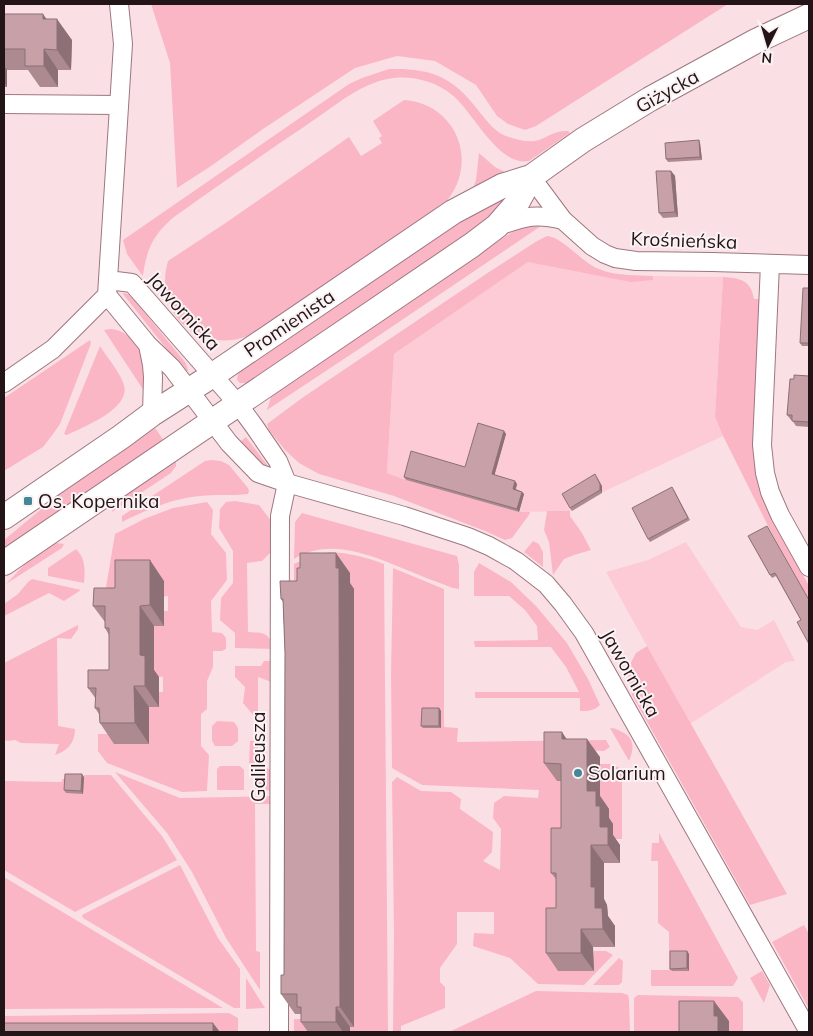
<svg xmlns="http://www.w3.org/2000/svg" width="813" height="1036" font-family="Mulish,sans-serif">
<rect width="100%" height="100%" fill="#fae0e5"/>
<!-- built -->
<path fill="#fdcbd6" d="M528 262 653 280V276L723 277 715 417 723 436 605 491 572 511 519 512 406 480 387 473 394 354Z
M686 542 741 627 757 630 774 620 795 661 786 662 690 724 606 572 648 560Z"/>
<!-- green -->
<path fill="#fbb6c5" d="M151 4H728L536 126 525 130 508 124 497 116 476 85 435 61 397 56 355 68 263 129 211 166 177 188 170 63Z
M389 69C431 68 452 76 478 110 487 121 495 133 509 137 518 140 530 143 539 140 549 136 556 130 568 131L570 133 529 161C498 167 473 111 451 94 436 82 414 76 394 78 367 81 345 98 324 113 308 124 292 135 277 145 243 169 208 192 174 217 153 235 147 248 143 275H142L127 254 123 240 349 84 362 78Z
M404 100C459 104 481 167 442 206L255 333C203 358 152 316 168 261L227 222 349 137 361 156 382 143 379 138 382 136 373 121Z
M479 153 495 167 505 172 470 197 476 180Z
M504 195 512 197 479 227 259 376 247 383H240L237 380 238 374 244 368 484 206Z
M524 224H544L356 351 267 410 271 397 279 388 349 340Z
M547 236C563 237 582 263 599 269 615 276 636 275 653 276V280L631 282 528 262 394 354 387 473 406 480 519 512H530L529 515 512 538 505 540 485 531 394 496 319 474 299 463 285 450 269 430 267 424 302 398 489 272 537 241Z
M723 277C740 278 751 280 754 299H760L773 520 809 586V600L769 528 723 436 715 417Z
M123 293 128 294 135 301 185 362 188 369V371H184L123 294Z
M110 329C128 329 143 349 144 367 145 374 144 383 144 391L104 330Z
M90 340 91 343 90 346 60 424 53 434 43 447 4 471V398Z
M100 346C107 357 121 374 124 385 131 409 83 427 67 435L64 434Z
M155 428 164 441 4 549V540L69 486Z
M246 437 271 470 268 472 253 456 241 441Z
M176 460V466L171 473 112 512 113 507 122 496Z
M212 460 221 461 229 465 248 488 249 491 248 494C232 496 216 494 200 496 174 498 146 510 122 522V516L205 461Z
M235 501 259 505 272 522 273 550 262 561 247 563 248 632C263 633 269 632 274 649L235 648V633L220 620 221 598 233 583V551L219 528 220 509 226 502Z
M207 502 213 510 211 534 226 553 227 580 211 601 212 632 222 633 226 638V649L222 651H213V667L207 681V709L201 714V746L209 755 207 791 182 792 107 763 98 751V734H114L149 743V713H144L159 692H163V677L154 676V633L150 626H164V611H168V596L120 603 106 587 115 534 144 519 173 508Z
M547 511H570V516L582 533 591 550 574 555 564 559 553 575 549 542 544 530Z
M302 513 457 556 459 565V589L453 588C436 582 419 575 402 568 367 554 330 538 294 559L295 522Z
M533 541 539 544 543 552V567L524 552Z
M57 543 64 544 62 548 6 584C18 572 40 545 57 543Z
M76 549C86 559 85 570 84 583L48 576V568Z
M330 552C349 553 366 557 384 564L388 1032H350V1027H354V621L350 603H354V589L294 594V564C305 558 317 554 330 552Z
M479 563 511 582 536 606 567 643 588 679 600 705C594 711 588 711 580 711V698H475V692H579L566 667 551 647H475L474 641 538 640 537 626 525 610 509 596H474V572Z
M393 568 444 589V727L458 728 457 742 606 740 610 747 604 751 581 750 600 764H611L622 769V839H613L574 809 593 971 594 951H606L613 955 584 985 538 984 510 958 473 946 474 933 494 934V912H457V944L440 968V982L445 987V1008L401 1026V1032H393L394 934 392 782 397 777 421 791 451 792 461 799 460 809 493 832 492 852 483 861 500 870 501 829 493 818 494 803 504 796 538 798 539 790 422 785 392 768 391 673Z
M32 579 81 590 64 601 49 593 4 616V604L18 594 28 582Z
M78 625V629L71 639 57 638 58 726 75 729C75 742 68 751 55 755L59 744 21 743 15 740 8 741 4 740V714L5 712 4 663Z
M647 646 787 894 750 905 632 695 627 670 636 653Z
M264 661H274V683L258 677V764L275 772 274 790 255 791 254 771 249 766 250 741H254V716L243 703 245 687 235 677V666H261Z
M217 721 234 722 238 728V741L232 746H215L212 741V726Z
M610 728C615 728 618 730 622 732 635 738 634 749 629 761Z
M220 766H240L244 770V790H217V769Z
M115 772 180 798 274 796 272 802 270 804H255L256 951 260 952V990L226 938 192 872 167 833Z
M84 775H111L162 836 177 860 75 912 4 870V781L62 782V779H66L83 794Z
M659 833 738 978 733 986H651V970H669V932L658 923V861H651L652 843H659Z
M180 865 218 938 240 969V1008H234L83 918 82 915Z
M4 877 223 1008 4 1009Z
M804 925 809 934V1009L772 942Z
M619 958 623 961 622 982 619 985H593Z
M762 971 770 985 764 1003 750 978Z
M246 978 265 1008 246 1009Z
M536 991 622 993 628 995 629 1000 630 1032H449Z
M638 995 738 997 743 1002V1032H634V998Z
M229 1013 238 1018V1032H4V1016Z
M294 1019H311L315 1032H294Z"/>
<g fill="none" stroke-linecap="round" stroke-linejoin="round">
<defs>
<path id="street" d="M4 104 119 105
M531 177 563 220 592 246 605 254 615 258 636 261 712 262 809 265
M498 226C525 217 534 213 563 220
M770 264 762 445 765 473 770 492 780 515 809 567
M108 280 132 283 237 403 254 426 278 461 287 483
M107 295 148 345 172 368 229 443 258 473 287 483 404 516 468 537 489 546 516 561 546 584 563 604 584 633 809 1032
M148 345 152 365 153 377 152 414
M4 383 53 349 107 295 123 44 119 4
M279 1032 280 516 287 483"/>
<path id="secondary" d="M4 517 121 437 152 414 213 375 453 212 502 186 531 177 583 140 650 99 756 41 809 16
M4 563 472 245 497 226 517 203 531 177"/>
</defs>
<!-- street casing -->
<use href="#street" stroke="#9d7780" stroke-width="20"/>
<!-- secondary casing -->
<use href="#secondary" stroke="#9d7780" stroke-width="26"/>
<!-- street -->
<use href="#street" stroke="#fff" stroke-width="18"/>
<!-- secondary -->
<use href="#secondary" stroke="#fff" stroke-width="24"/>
</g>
<!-- wall -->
<path fill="#ac8a90" d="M4 14 46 19 72 40 71 70H58V87H40L28 70H7V87H4Z
M699 140 700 143 702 160 668 162 666 159Z
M671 171 675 176 678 217 663 218 659 213Z
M809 288V346H802L800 343Z
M809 376V427L796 426 792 420H791L787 415 794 379Z
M504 431 506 434 494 475 517 484 516 489 522 492 524 494 519 512 406 480 404 477 465 467Z
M602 486V493L572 511 570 508Z
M674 490 690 520 650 542 648 539Z
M748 536 809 600 801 620 776 576 772 578 770 575Z
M350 573V583L354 589V1027H350V1032H308L301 1022V1014H295L281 994 284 975 285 653 283 602 281 599 297 581Z
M164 581V626H154V670L159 677V707H149V744H114L100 723 99 714 95 708 96 699 88 688 109 670V635L105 628V622L93 606 115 588Z
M439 708 441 711V728H423L421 726Z
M567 739 600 757V796L609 809V818L613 824V835L620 845V863H604V899L607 905 608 916 615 926V947H593L594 971H558L546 953 556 908V879L551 873 561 828V781H557L544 763Z
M84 777 83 794 66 793 64 790Z
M687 951 689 954V971H672L670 969Z"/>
<!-- shaded-wall -->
<path fill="#8c7076" d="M43 14 57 34V19L72 40 71 70 57 50 43 19Z
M44 49 58 70V87L44 66Z
M4 65 7 70V87L4 82Z
M699 140 700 143 702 160 700 157Z
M671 171 675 176 678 217 675 212Z
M504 431 506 434 494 477 492 474Z
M597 477 602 486V493L600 490Z
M515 481 517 484 515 491 513 489Z
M522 492 524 494 519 512 517 509Z
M336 553 350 573V583L354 589V1027L340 1007Z
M150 560 164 581V626L150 605Z
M140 606 154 626V670L159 677V707L145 686 140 655Z
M134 686 149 707V744L135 723Z
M439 708 441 711V728L439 726Z
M562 732 574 750 562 739Z
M587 739 600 757V796L609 809V818L613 824V835L620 845V863L608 845 600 827 587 791Z
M82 774 84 777 83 794 81 791Z
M591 845 604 863V899L607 905 608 916 615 926V947L603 929 595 908 591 887Z
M581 929 593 947 594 971 581 953Z
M687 951 689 954V971L687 968Z
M714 1001 729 1021V1031L730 1032H718L714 1016Z
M336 1007 350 1027V1032H343L336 1022Z
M213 1023 220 1032H213Z"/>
<!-- building -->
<path fill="#c8a0a8" stroke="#8c7076" d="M4 14H43V19H57V50L44 49V66H25V49H4Z
M699 140 700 157 666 159 665 143Z
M656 171H671L675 212 659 213Z
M803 288H809V343H800Z
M794 375 809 376V422L792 421V415H787L790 379H794Z
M478 423 504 431 492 474 515 481 513 489 522 492 517 509 404 477 411 451 465 467Z
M595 474 600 484V490L570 508 562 494Z
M672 487 688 518 648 539 632 508Z
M767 526 809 600V644L797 622 801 620 775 573 770 575 748 536Z
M300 553H336V568H339L340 1007H336V1022H301V1007H297V994H281V975H284L285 653 283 599H281L280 581H297V568H300Z
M115 560H150V605L140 606V655L145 656V686H134L135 723H100L99 708H95L96 688H88V670H109V628H105V606H93L94 588H115Z
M422 708H439V726H421Z
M544 732H562V739H587V791H596V806H600V827H608V845H591V887H595V908H602L603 929H581V953H546V908H556V873H551V828H561V764L544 763Z
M65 774H82L81 791 64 790Z
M670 951H687V968L670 969Z
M679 1001H714V1016H718V1032H679Z
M4 1023H213V1032H4Z"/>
<!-- markers -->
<g fill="#448897" stroke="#fbf2f4" stroke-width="2">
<rect x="23" y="496" width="10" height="10" rx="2.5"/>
<circle cx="578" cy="773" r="5"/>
</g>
<g text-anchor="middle" stroke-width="4" stroke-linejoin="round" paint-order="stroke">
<!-- street labels -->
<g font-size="19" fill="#221417" stroke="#fbf2f4">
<text transform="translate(667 91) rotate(-29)" y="7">Giżycka</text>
<text transform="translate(684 240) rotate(2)" y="7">Krośnieńska</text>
<text transform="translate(184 311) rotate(48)" y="7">Jawornicka</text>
<text transform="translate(289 323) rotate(-34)" y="7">Promienista</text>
<text transform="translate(631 673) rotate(60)" y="7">Jawornicka</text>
<text transform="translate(258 757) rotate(-90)" y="7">Galileusza</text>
</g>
<!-- poi labels -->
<g font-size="19" fill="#221417" stroke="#fbf2f4" text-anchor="start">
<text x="38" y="508">Os. Kopernika</text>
<text x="588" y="780">Solarium</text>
</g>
</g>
<!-- border -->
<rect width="813" height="1036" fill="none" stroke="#221417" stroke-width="10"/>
<!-- north arrow -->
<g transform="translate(768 45) rotate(185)" stroke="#fbf2f4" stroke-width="4" paint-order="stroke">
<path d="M0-4L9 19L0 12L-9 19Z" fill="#221417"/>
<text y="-8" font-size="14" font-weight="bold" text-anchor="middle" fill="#221417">N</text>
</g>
</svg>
